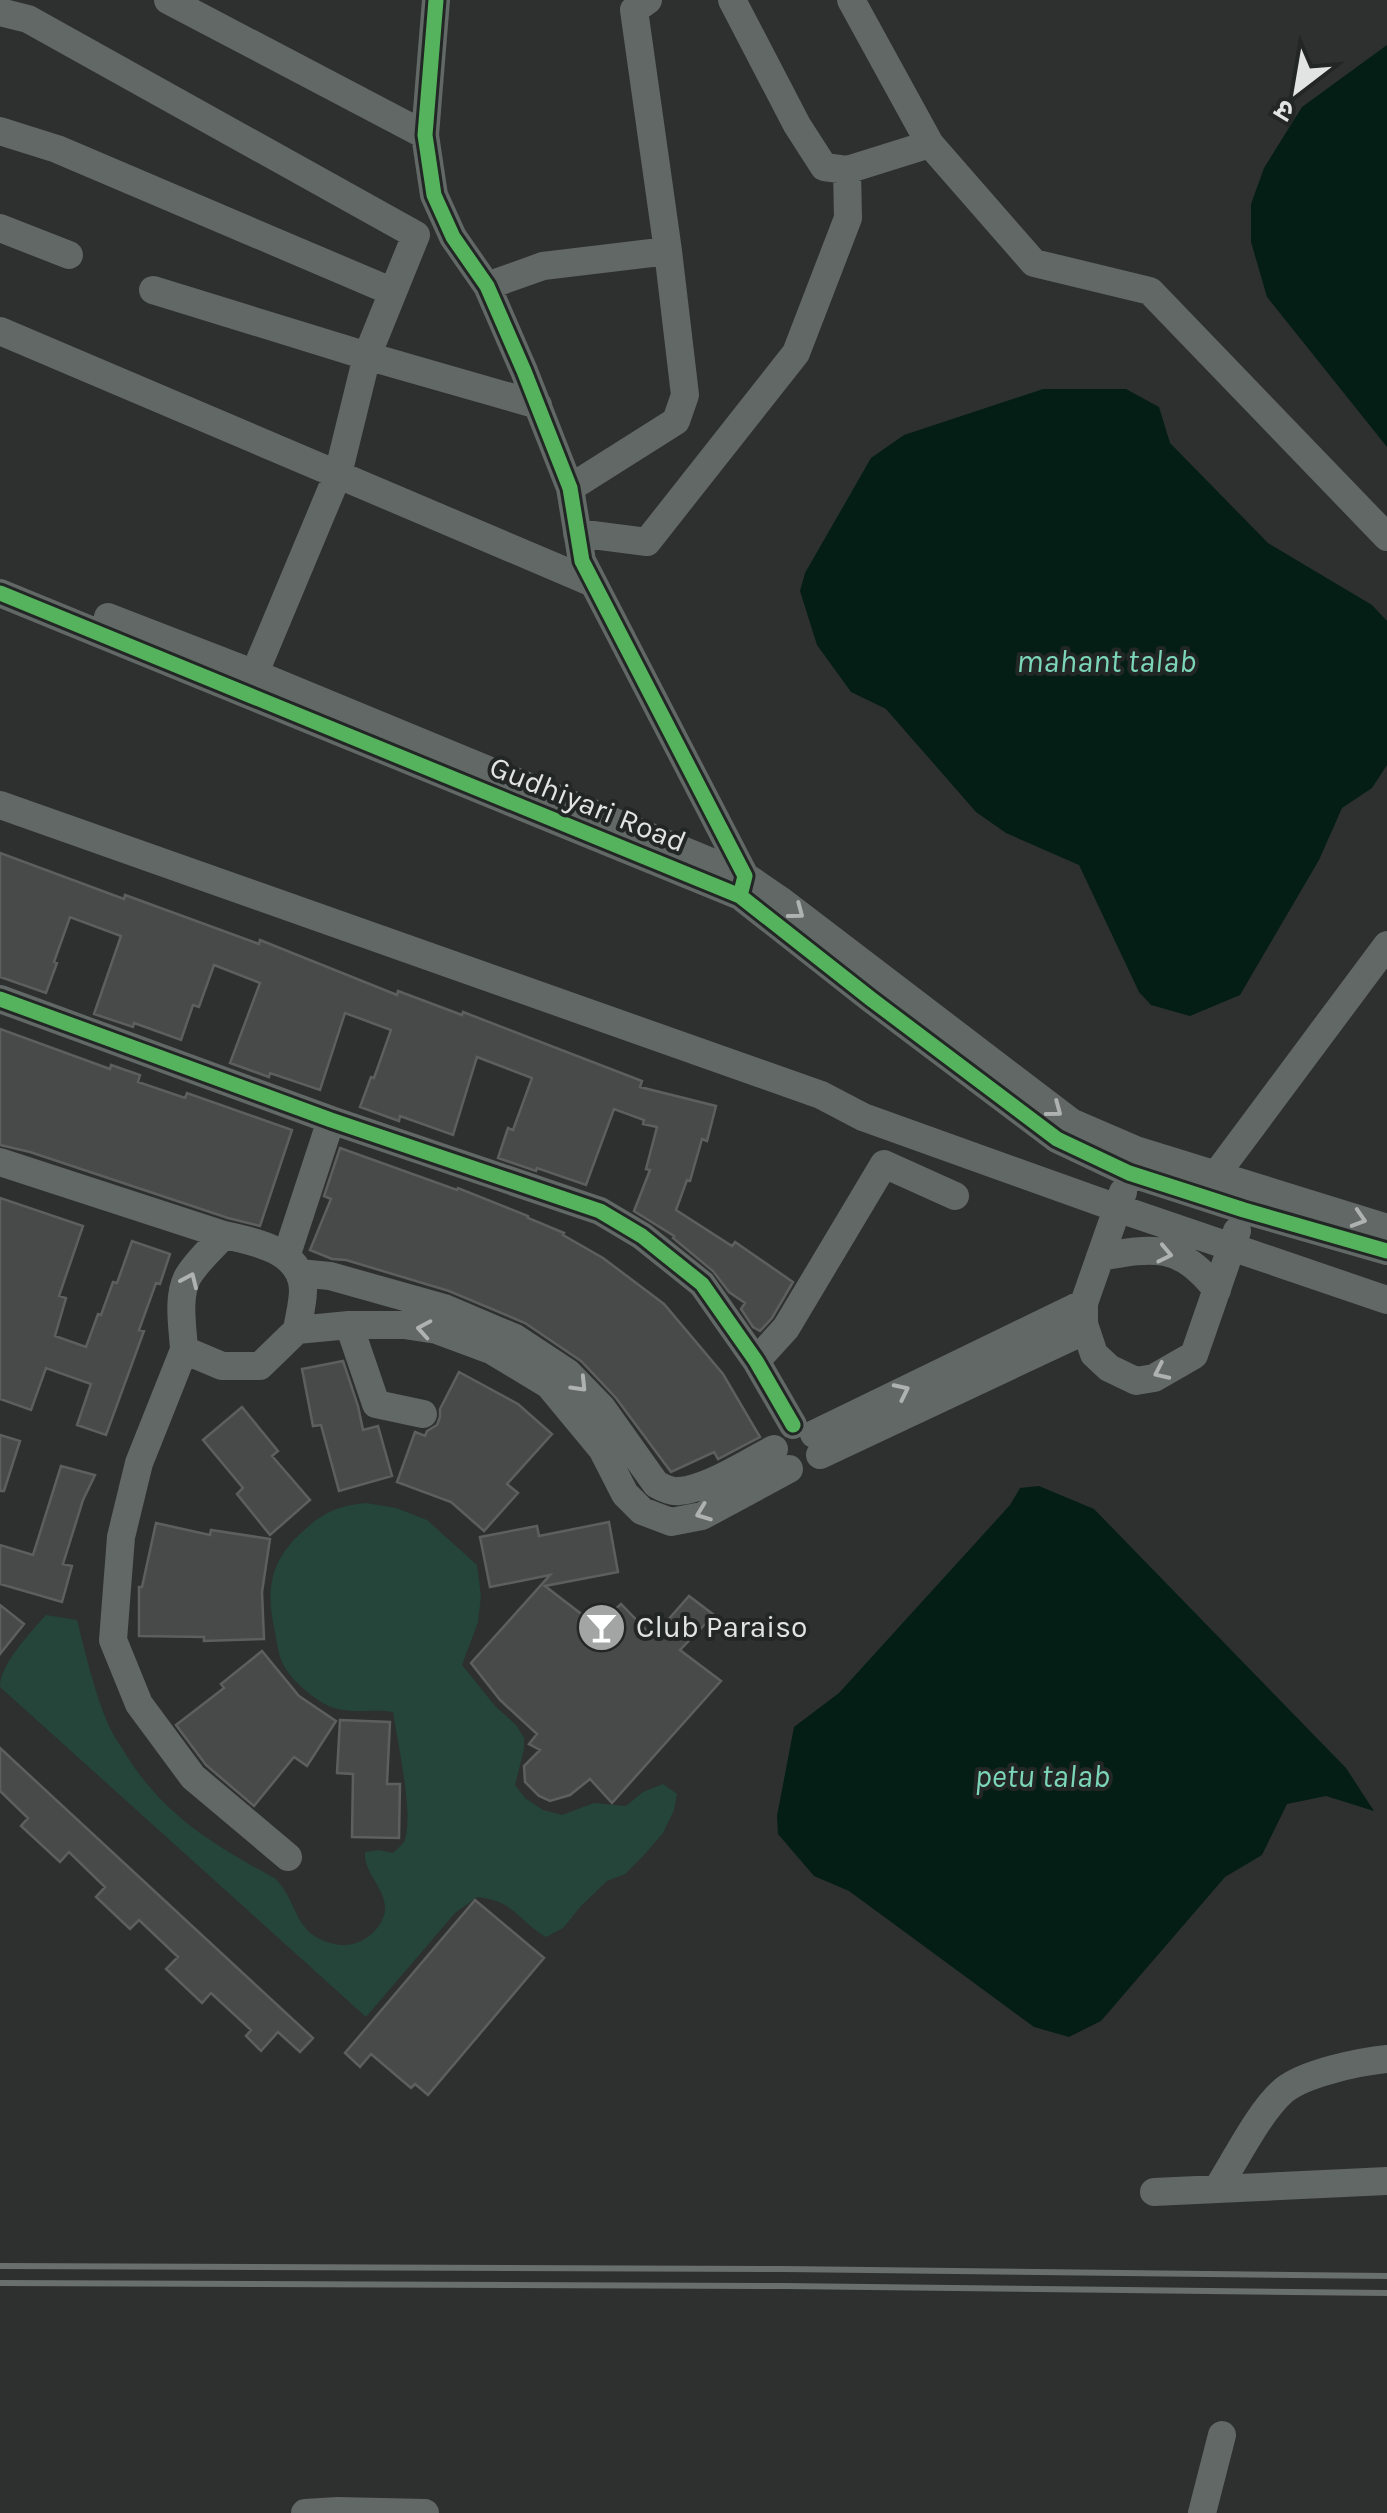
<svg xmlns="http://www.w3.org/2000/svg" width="1387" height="2513" font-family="Karla,'Noto Sans Devanagari',sans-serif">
<rect width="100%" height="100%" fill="#2d302f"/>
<!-- green -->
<path fill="#25443a" d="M366 1503 396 1508 427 1520 477 1565 481 1596 478 1622 462 1665 495 1706 516 1725 524 1738V1749L515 1785 525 1798 543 1810 562 1815 594 1803 626 1806 643 1792 663 1784 677 1794 674 1810 663 1833 644 1855 625 1874 607 1881 581 1906 563 1928 546 1937C516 1919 515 1901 477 1897L455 1913 366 2017 0 1687C0 1664 30 1633 46 1615L77 1620C86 1655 94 1691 108 1724 113 1736 122 1747 128 1758 166 1817 216 1846 276 1879 299 1904 293 1932 330 1943 340 1946 352 1946 361 1941 372 1936 383 1924 385 1911 387 1889 363 1873 365 1852L379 1850 393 1853C396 1850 402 1845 404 1842 415 1818 397 1739 393 1712 371 1708 346 1716 325 1704 310 1696 289 1678 282 1662 278 1653 277 1642 275 1632 266 1593 269 1563 299 1535 322 1513 336 1506 366 1503Z"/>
<!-- water -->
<path fill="#041e16" d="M1387 45V447L1267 297 1251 242V204L1264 168 1302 107Z
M1043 389H1126L1159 407 1170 443 1268 543 1372 605 1387 621V765L1372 788 1342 808 1319 860 1240 995 1190 1016 1151 1005 1139 992 1079 865 1006 833 976 812 886 709 851 692 817 645 800 591 805 573 871 458 904 435Z
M1039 1486 1094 1509 1346 1768 1374 1811 1326 1796 1287 1804 1262 1855 1225 1877 1101 2021 1069 2037 1034 2027 849 1891 814 1876 778 1834 777 1816 794 1727 839 1693 1010 1505 1020 1488Z"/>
<!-- building -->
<path fill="#484a49" stroke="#5d5f5e" stroke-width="2.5" d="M0 853 124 899 125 895 259 944 260 940 397 995 398 991 462 1015 463 1012 642 1081 640 1087 716 1106 707 1141 702 1139 690 1181 687 1180 676 1210 732 1246 735 1242 793 1282 772 1318 760 1331 753 1327 741 1309 745 1303 729 1292 713 1271 673 1238 674 1236 634 1211 650 1170 646 1169 657 1127 643 1124 644 1120 614 1109 586 1185 537 1168 536 1171 498 1158 508 1128 513 1130 532 1078 477 1057 453 1135 400 1116 399 1121 360 1107 371 1077 374 1078 391 1030 345 1013 320 1090 270 1073 269 1077 230 1063 260 983 214 965 199 1007 193 1005 181 1040 134 1023 133 1027 94 1014 121 936 70 917 54 962 57 963 46 993 0 977Z
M0 1029 110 1069 111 1065 140 1075 138 1082 185 1098 187 1093 292 1130 260 1226 228 1218 30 1152 0 1145Z
M340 1148 457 1190 458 1188 528 1216V1218L564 1233 563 1235 603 1258 664 1304 723 1374 760 1437 718 1459 714 1452 671 1472 616 1398 581 1361 525 1323 449 1291 346 1260 332 1259 310 1250 331 1199 324 1196Z
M0 1198 83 1226 59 1296 66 1298 55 1336 86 1347 98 1314 101 1315 113 1282 117 1283 132 1241 170 1254 160 1284 156 1283 139 1330 144 1331 106 1435 77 1425 91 1384 46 1368 31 1410 0 1399Z
M343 1361 358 1406 363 1430 378 1426 392 1476 339 1491 321 1425 313 1426 302 1369Z
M459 1372 518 1404 552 1434 507 1484 518 1493 484 1531 451 1502 397 1482 415 1432 425 1436 427 1431 437 1425 440 1417V1409Z
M242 1407 278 1451 272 1456 310 1500 270 1535 237 1494 243 1488 203 1440Z
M0 1435 20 1441 4 1491H0Z
M61 1466 95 1475 83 1500 63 1564 72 1566 62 1602 0 1584V1545L33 1555Z
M609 1522 618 1572 545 1586 597 1626 621 1604 653 1637 689 1596 714 1615 680 1650 721 1681 612 1803 590 1779 570 1795 550 1801 539 1796 525 1782 524 1766 540 1750 529 1744 537 1734 500 1700 471 1663 550 1575 490 1587 480 1537 537 1526 539 1536Z
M156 1523 210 1535 211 1530 270 1539 262 1592 264 1639 204 1641V1637L139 1636V1587H142Z
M0 1605 24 1624 0 1654Z
M262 1651 299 1696 336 1721 307 1766 294 1757 254 1806 206 1765 176 1725 224 1688 221 1684Z
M340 1720 390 1722 387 1784H400L399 1838 352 1837 353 1774 337 1773Z
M0 1748 313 2038 300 2052 278 2032 261 2051 246 2036 251 2030 211 1993 202 2003 166 1969 178 1957 139 1920 130 1929 96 1897 105 1887 69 1852 60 1862 21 1826 28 1818 0 1791Z
M475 1900 544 1958 428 2095 415 2084 411 2088 371 2054 360 2067 345 2053Z"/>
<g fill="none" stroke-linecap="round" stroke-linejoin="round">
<!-- minor -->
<path stroke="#626866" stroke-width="28" d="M168 0 425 135
M436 0 425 135 434 195 453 237 487 286 524 371 570 488 582 561 745 876 744 880
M732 0 797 125 824 167 847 170 930 144
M851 0 930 144 1034 263 1150 291 1387 537
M0 12 28 19 416 235 367 356 338 474 248 689
M0 131 57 149 393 292
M0 228 69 255
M487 286 543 266 668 251
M153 290 367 356 538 405
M0 331 593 583
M570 488 676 421 685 395 668 251 634 10 648 0
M577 533 647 542 796 353 848 218 847 170
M0 593 740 896 871 999 1057 1139 1129 1173 1244 1210 1387 1251
M108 617 253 673 745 876 780 900 1071 1122 1136 1150 1387 1228
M0 805 821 1095 863 1117 1117 1208 1387 1300
M0 999 331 1120 600 1211 642 1236 702 1284 756 1361 793 1425
M0 1162 224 1235C254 1241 303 1251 303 1290 303 1303 299 1317 297 1330
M1215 1176 1387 945
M1123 1192 1084 1303V1324L1094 1354 1109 1368 1136 1381 1154 1378 1194 1355 1237 1231
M224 1235C211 1249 196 1262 187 1278 177 1299 183 1328 184 1350L222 1366H260L297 1330 349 1325H404L437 1330 491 1350 549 1385 602 1449 625 1494 642 1511 671 1522 702 1516 789 1469
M286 1257 331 1120
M1100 1257C1155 1247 1180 1243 1217 1290
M299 1273 330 1276 444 1308 515 1338 568 1373 602 1408 656 1484C663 1488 671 1492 679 1491 708 1489 748 1462 774 1449
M349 1325 376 1404 423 1414
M184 1350 139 1463 121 1537 113 1640 139 1704 193 1777 288 1857
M756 1361 786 1328 884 1164 955 1196
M814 1434 1084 1303
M820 1455 1086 1330
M1217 2189C1235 2161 1259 2112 1283 2091 1304 2073 1359 2062 1387 2059
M1154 2192 1387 2181
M305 2513 338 2511 425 2513
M1202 2513 1222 2435"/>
<!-- rail -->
<path stroke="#696f6d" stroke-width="6" d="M0 2266 783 2269 1387 2276
M0 2283 783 2286 1387 2293"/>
<defs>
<path id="cycleway" d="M436 0 425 135 434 195 453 237 487 286 524 371 570 488 582 561 745 876 740 896
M0 593 740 896 871 999 1057 1139 1129 1173 1244 1210 1387 1251
M0 999 331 1120 600 1211 642 1236 702 1284 756 1361 793 1425"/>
</defs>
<!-- cycleway casing -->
<use href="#cycleway" stroke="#222725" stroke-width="21"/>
<!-- cycleway -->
<use href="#cycleway" stroke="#56b35d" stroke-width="15"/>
</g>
<!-- one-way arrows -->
<defs><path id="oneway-chevron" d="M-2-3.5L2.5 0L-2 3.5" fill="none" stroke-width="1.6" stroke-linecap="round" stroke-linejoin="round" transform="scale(2.5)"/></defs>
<g stroke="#aeb2b1">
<use href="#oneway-chevron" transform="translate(797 912) rotate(37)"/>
<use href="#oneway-chevron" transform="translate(1055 1110) rotate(37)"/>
<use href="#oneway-chevron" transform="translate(1359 1219) rotate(17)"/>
<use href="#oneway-chevron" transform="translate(1165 1254) rotate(12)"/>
<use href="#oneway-chevron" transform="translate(190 1280) rotate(-66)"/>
<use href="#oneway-chevron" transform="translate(424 1329) rotate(-170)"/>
<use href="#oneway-chevron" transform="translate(1161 1372) rotate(155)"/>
<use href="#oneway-chevron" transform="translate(580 1385) rotate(46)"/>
<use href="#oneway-chevron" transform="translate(902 1391) rotate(-26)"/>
<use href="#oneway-chevron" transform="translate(703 1513) rotate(159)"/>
</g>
<!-- icons -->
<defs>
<symbol id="bar-disc" viewBox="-11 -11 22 22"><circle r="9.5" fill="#a2a5a4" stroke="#222725"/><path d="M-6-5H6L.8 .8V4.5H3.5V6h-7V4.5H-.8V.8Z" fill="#fff"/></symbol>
</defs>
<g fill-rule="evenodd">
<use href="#bar-disc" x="574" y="1600" width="55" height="55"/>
</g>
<g text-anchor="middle" stroke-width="8" stroke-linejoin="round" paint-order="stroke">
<!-- street labels -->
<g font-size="30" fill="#e1e4e3" stroke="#222725">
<text transform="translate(588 804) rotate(22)" y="10">Gudhiyari Road</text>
</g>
<!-- poi labels -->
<g font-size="30" fill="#e1e4e3" stroke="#222725" text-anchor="start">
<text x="636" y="1637">Club Paraiso</text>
</g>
<!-- water labels -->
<g font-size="32" font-style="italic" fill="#7cd6ba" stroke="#222725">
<text x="1106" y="672">mahant talab</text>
<text x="1042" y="1787">petu talab</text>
</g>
</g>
<!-- north arrow -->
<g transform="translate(1297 90) rotate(211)" stroke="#222725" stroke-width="8" paint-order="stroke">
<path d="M0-8L18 38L0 25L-18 38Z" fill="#e1e4e3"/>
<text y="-15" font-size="28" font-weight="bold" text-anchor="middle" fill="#e1e4e3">उ</text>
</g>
</svg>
